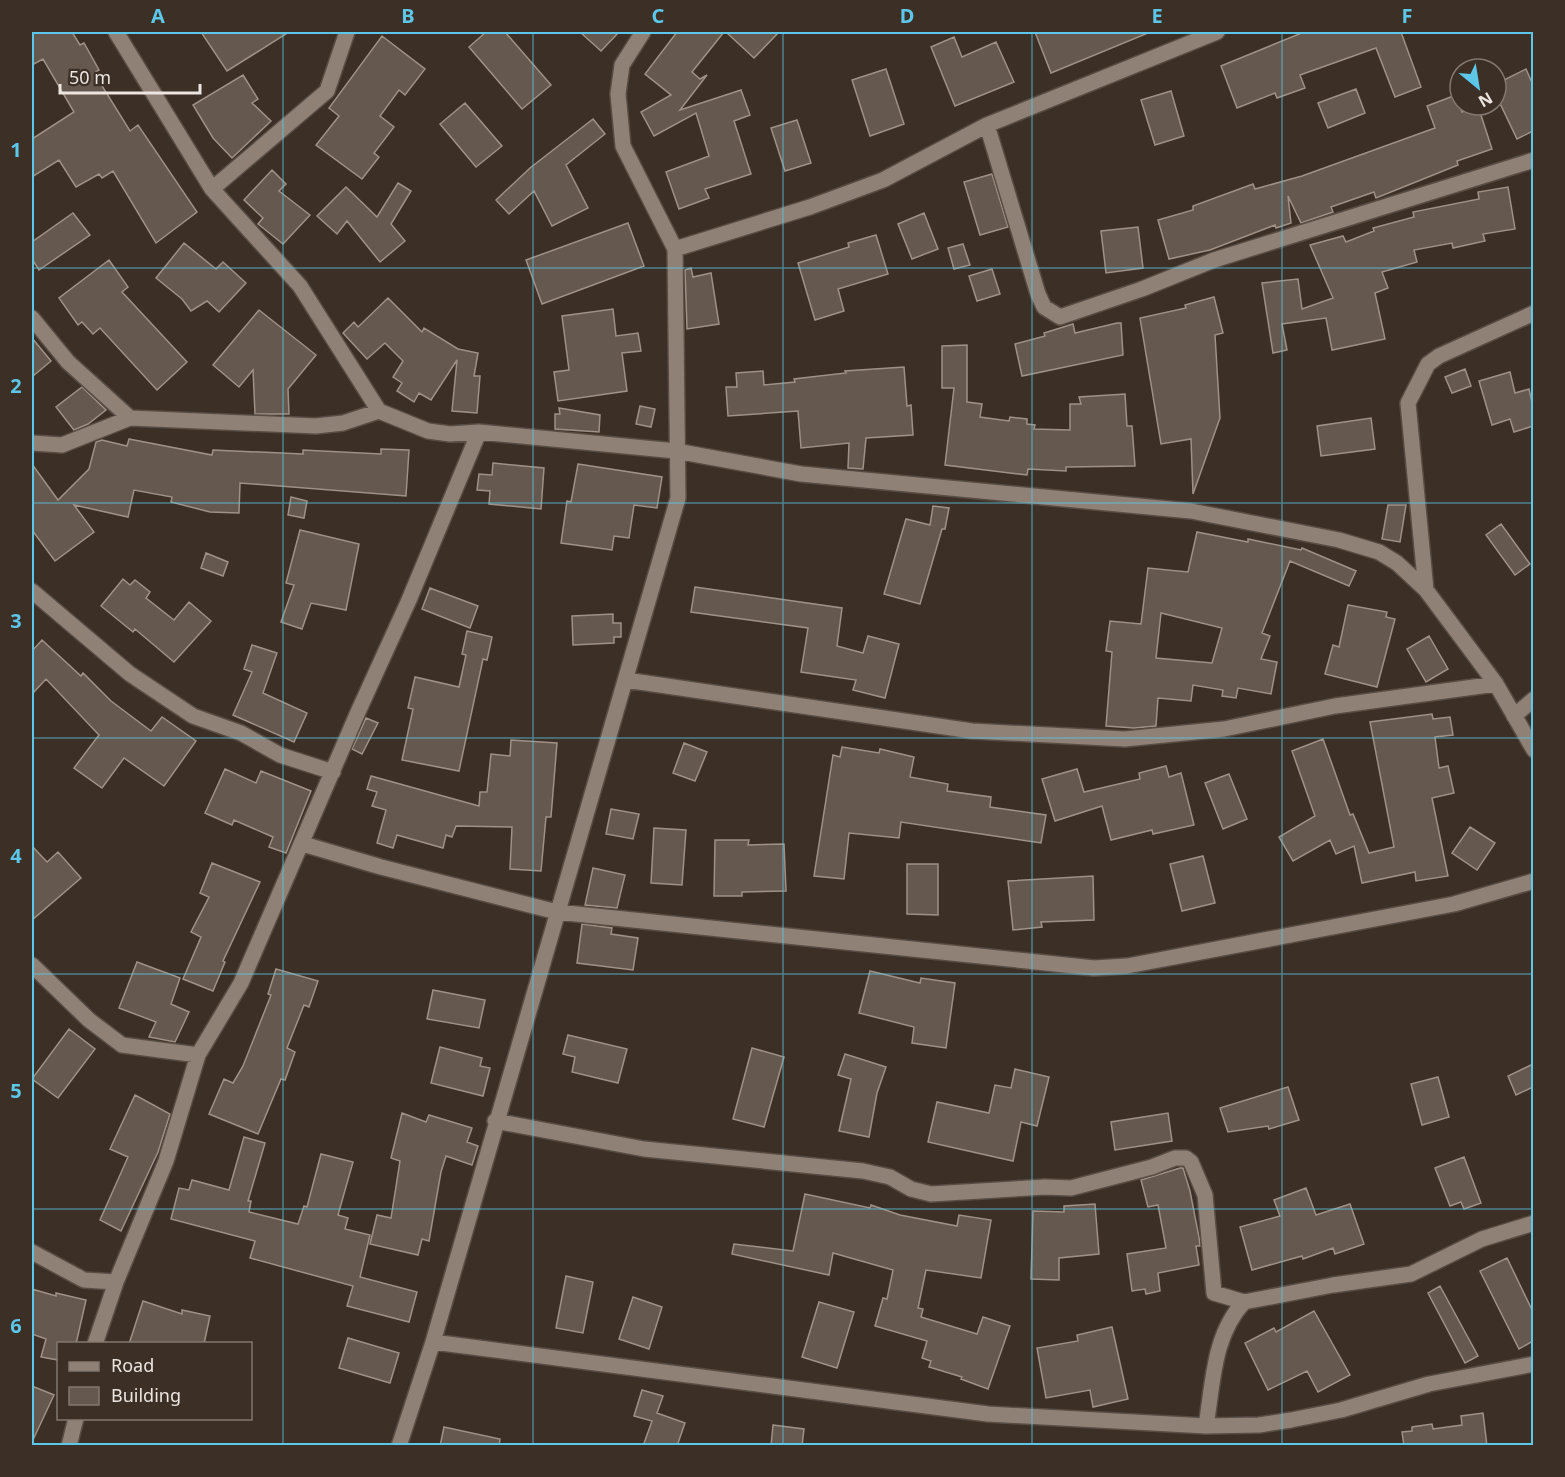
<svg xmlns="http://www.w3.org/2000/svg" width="1565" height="1477" font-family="'Noto Sans',sans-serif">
<rect width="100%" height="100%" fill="#3b2f26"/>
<!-- building -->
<path fill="#65584e" stroke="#9f9186" stroke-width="1.5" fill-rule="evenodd" d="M32 32H72L80 45 84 43 99 70 94 73 130 131 138 125 197 212 156 243 113 171 102 178 99 174 76 187 59 160 32 177V139L74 112 43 59 32 65Z
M201 32H289L227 71Z
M486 32H505L551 85 522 109 469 47Z
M580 32H619L601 51Z
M677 32H724L692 72 700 79 707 75 680 110 741 90 750 115 734 121 751 174 705 189 709 198 679 209 666 172 709 156 696 113 654 136 641 112 671 95 645 74Z
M726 32H779L754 58Z
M1035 32H1148V33L1051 73Z
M1304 32H1401L1421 87 1395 97 1376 48 1300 75 1305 88 1277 98 1275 93 1237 108 1221 66Z
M382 36 425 69 405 95 399 90 380 116 394 127 374 153 379 157 362 179 316 145 339 116 329 108Z
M954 37 962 57 996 42 1014 82 955 106 931 47Z
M886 69 904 124 870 136 852 80Z
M1526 69 1533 85V131L1517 139 1496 95V84Z
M243 75 258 99 252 103 271 121 232 158 213 138 193 105Z
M1356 89 1365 113 1328 128 1318 103Z
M1171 91 1184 136 1155 145 1141 100Z
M1456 95 1462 112 1478 106 1492 149 1457 161 1458 165 1376 198 1374 192 1331 207 1333 212 1301 223 1288 196 1291 223 1276 228 1275 225 1210 250 1169 259 1158 220 1193 210V206L1253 184 1255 189 1302 176 1435 128 1427 106Z
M465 103 502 146 476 167 440 124Z
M593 119 605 134 566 165 588 208 552 226 534 191 509 214 496 200 530 168Z
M797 120 811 163 785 171 771 128Z
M272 170 286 184 279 191 310 215 283 244 258 224 263 218 244 200Z
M992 174 1008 227 980 235 964 182Z
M398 183 411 191 391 224 405 241 380 262 347 221 337 234 317 216 346 187 377 217Z
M1508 187 1515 229 1483 234 1485 241 1453 248 1452 243 1414 250 1417 262 1382 272 1388 288 1375 293 1385 339 1332 350 1326 318 1282 324 1287 350 1273 353 1262 283 1298 279 1302 309 1333 298 1310 245 1343 236 1346 242 1374 231 1373 228 1414 217 1413 212 1479 199 1478 192Z
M73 213 90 235 39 270 32 259V242Z
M924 213 938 249 912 259 898 224Z
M628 223 644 266 542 304 526 260Z
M1138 227 1143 268 1106 273 1101 231Z
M876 235 888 274 838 289 844 311 815 320 798 263 849 247 848 243Z
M184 243 216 269 223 262 246 283 219 312 207 301 191 311 182 299 156 278Z
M963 244 970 265 954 269 948 248Z
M109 260 128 287 122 292 187 362 157 390 100 328 93 334 82 322 78 325 59 298Z
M691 268 693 277 711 273 719 324 687 329 685 270Z
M992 269 1000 294 977 301 969 276Z
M1214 297 1223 333 1215 335 1220 418 1193 494 1191 439 1161 444 1140 318 1186 308 1185 305Z
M388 298 422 332 424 328 458 349 478 353 474 376H480L477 413 452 411 457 360 431 400 419 393 414 402 397 391 402 383 393 377 403 361 385 343 367 359 343 333 354 322 358 327Z
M613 309 616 336 638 333 641 351 622 353 627 391 558 401 554 372 569 370 562 316Z
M259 310 316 355 288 389 289 414H255L253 370 239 387 213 365Z
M1117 323H1121L1123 355 1022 376 1015 344 1045 336 1044 333 1073 324 1075 333Z
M32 338 51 361 32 377Z
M967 345V402L982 404 980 417 1009 421 1010 417 1027 419V424L1035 425 1034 429 1070 430V404H1081L1079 397 1125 394 1127 426H1132L1135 466 1066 467V471L1028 469 1027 475 945 465 954 388H942V346Z
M904 367 907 406 911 405 913 435 866 438 863 469 848 468 849 443 801 448 798 411 728 416 726 387H737L736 373 763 371 764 385 795 382 794 379 846 373 845 371Z
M1465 369 1471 386 1452 393 1445 377Z
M1510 372 1515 393 1529 389 1533 407V426L1514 432 1510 419 1492 425 1479 381Z
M82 387 106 410 88 424 74 430 56 407Z
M640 406 655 409 651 427 636 424Z
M559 408 600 415 599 432 555 429V414H560Z
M1371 418 1375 449 1321 456 1317 426Z
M129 439 212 455 213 450 303 454V450L381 454V449L409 450 406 496 240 483 239 513 210 512 171 502 172 497 134 490 128 517 74 505 94 532 55 561 32 530V464L58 500 89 469 96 442 102 440 127 446Z
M493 463 544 468 541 509 489 504 490 491 477 490 479 474 492 475Z
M578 464 662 477 657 508 634 505 629 538 614 536 612 550 561 543 567 501 571 502Z
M291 497 307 501 304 518 288 515Z
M1388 505H1406L1400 542 1382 539Z
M933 506 949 508 945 529H942L920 604 884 594 906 519 930 525Z
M1501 524 1530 564 1515 575 1486 535Z
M300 530 359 544 346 610 311 603 302 629 281 622 294 585 286 583Z
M1197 532 1248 542V539L1301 550 1302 548 1356 571 1349 586 1290 561 1262 633 1270 636 1261 659 1277 662 1271 694 1238 688 1236 698 1222 696 1223 690 1193 685 1191 701 1158 698 1156 726 1134 728 1106 726 1112 652 1106 651 1110 621 1141 624 1148 568 1188 572ZM1161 613 1222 628 1212 663 1156 658Z
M206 553 228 562 223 576 201 568Z
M123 579 130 585 135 580 150 592 146 598 174 620 189 602 211 621 174 662 135 629 133 632 101 606Z
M695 587 842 608 837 646 863 653 868 636 899 644 885 698 853 690 856 680 801 672 808 628 691 612Z
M430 588 478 606 470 628 422 609Z
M1348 605 1387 612 1386 617 1395 619 1377 687 1325 674 1333 645 1339 647Z
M613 614V623H621V637H614V643L573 645 572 616Z
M467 631 492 637 487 660 483 659 459 771 402 760 413 709 408 708 415 677 459 687 466 655 462 654Z
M1429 636 1448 669 1426 682 1407 649Z
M42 640 81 676 83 673 111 701 151 731 162 717 196 741 164 786 124 758 102 788 74 768 99 735 46 679 32 694V651Z
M252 645 277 653 263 693 307 713 294 742 233 715 252 672 244 669Z
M1432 714 1433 719 1450 717 1453 735 1435 737 1439 768 1448 766 1454 793 1432 798 1448 876 1416 881 1415 872 1362 883 1354 846 1336 854 1330 840 1293 861 1279 837 1315 816 1292 751 1323 739 1350 815 1353 814 1369 853 1394 847 1370 722Z
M366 718 378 723 362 754 352 749Z
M511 740 557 743 551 817H546L541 871 510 869 512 827 456 826 452 837 446 835 443 848 397 835 393 848 377 843 386 810 372 806 377 792 367 789 371 776 479 806 480 792H487L491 754 510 756Z
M684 743 707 752 695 781 673 773Z
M842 747 879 753 880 749 914 757 910 777 948 784 947 791 991 797 990 807 1046 815 1041 843 901 822 899 838 849 833 844 879 814 876 833 755 840 757Z
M1166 766 1169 777 1181 773 1194 825 1153 834 1152 830 1111 840 1102 806 1055 821 1042 779 1077 769 1084 792 1140 779 1139 773Z
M225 769 256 783 261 771 311 791 286 853 269 847 273 837 234 820 232 825 205 813Z
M1229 774 1247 819 1223 829 1205 783Z
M611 809 639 814 633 839 606 834Z
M1470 827 1495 843 1477 870 1452 853Z
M654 828 686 830 682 885 651 883Z
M715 840H749L748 845 784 844 786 891 742 892V896H714Z
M32 846 47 862 58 852 81 878 32 920Z
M1203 856 1215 903 1182 911 1170 864Z
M212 863 260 882 223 961 225 962 213 991 183 979 201 937 191 932 209 897 200 893Z
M907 864H938V915L907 914Z
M593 868 625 875 617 908 585 905Z
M1093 876 1094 920 1041 922 1042 927 1013 930 1008 881Z
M582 924 612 928 611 934 638 938 633 970 577 963Z
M137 962 180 978 171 1004 189 1012 175 1042 149 1037 156 1022 119 1008Z
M276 969 318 981 309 1007 304 1005 287 1048 295 1052 285 1080 281 1079 258 1134 209 1114 224 1079 233 1083 243 1066 271 995 268 994Z
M870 971 920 983 921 978 955 983 946 1048 912 1043 914 1027 859 1013Z
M433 990 485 1000 479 1028 427 1019Z
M69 1029 95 1049 58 1098 32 1079Z
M568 1035 627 1049 618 1083 572 1072 575 1057 563 1054Z
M440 1047 482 1058 480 1066 490 1068 483 1096 431 1083Z
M752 1048 784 1057 764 1127 733 1119Z
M845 1054 886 1067 877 1093 869 1137 839 1131 851 1079 838 1075Z
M1533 1064V1087L1516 1095 1508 1076Z
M1015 1069 1049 1077 1037 1126 1021 1122 1013 1161 928 1142 937 1102 989 1113 995 1085 1011 1088Z
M1438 1077 1449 1117 1422 1125 1411 1084Z
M1288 1087 1299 1120 1269 1129 1268 1126 1228 1132 1220 1108Z
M135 1095 170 1114 158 1152 121 1231 100 1220 128 1157 110 1149Z
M402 1113 426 1122 429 1115 472 1128 467 1142 478 1146 472 1165 446 1156 441 1172 429 1241 422 1239 418 1255 370 1244 377 1215 391 1218 400 1161 391 1158Z
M1168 1113 1172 1141 1115 1150 1111 1122Z
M244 1137 265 1143 248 1201H251L249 1212 298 1224 304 1206 307 1207 321 1154 353 1162 338 1215 348 1218 345 1229 370 1235 360 1277 417 1292 409 1322 347 1306 353 1286 250 1258 255 1241 171 1219 179 1188 189 1190 192 1180 229 1190Z
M1464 1157 1481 1203 1464 1209 1461 1202 1450 1206 1435 1168Z
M1180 1168H1183L1190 1191 1199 1237 1200 1246H1196L1199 1265 1158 1273 1160 1291 1146 1294 1145 1289 1132 1291 1127 1254 1166 1248 1158 1205 1148 1207 1141 1180Z
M1306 1188 1316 1215 1350 1204 1364 1244 1335 1254 1333 1248 1303 1259 1302 1256 1252 1270 1240 1227 1280 1216 1274 1200Z
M805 1194 870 1208 871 1205 900 1215 957 1226 959 1215 991 1220 981 1278 926 1270 918 1308 923 1309 921 1317 977 1334 983 1317 1010 1326 988 1389 961 1379 962 1377 929 1367 931 1361 922 1358 927 1341 875 1326 883 1298 887 1299 893 1270 833 1253 829 1275 732 1254 734 1244 793 1251Z
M1095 1204 1099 1254 1059 1258V1280L1031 1279 1033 1211 1064 1212V1206Z
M1507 1258 1533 1312V1341L1519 1349 1480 1271Z
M566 1276 593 1282 583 1333 556 1328Z
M1440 1286 1478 1356 1465 1363 1428 1293Z
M32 1289 56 1296V1293L86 1300 76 1344H58V1360L41 1357 46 1339 32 1334Z
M633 1297 662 1307 649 1349 619 1339Z
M143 1301 182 1314V1310L210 1316 204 1344H129Z
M819 1302 854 1312 837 1368 802 1357Z
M1314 1311 1350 1375 1318 1392 1307 1371 1268 1390 1245 1343 1274 1328 1276 1332Z
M1112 1327 1128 1399 1093 1407 1090 1390 1046 1398 1037 1348 1078 1341 1077 1335Z
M348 1338 399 1353 390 1383 339 1368Z
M32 1386 54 1395 32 1442Z
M642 1390 663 1396 657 1413 685 1423 677 1446H643L652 1421 634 1416Z
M1483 1413 1487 1446H1404L1402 1432 1412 1431V1427L1432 1424 1433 1429 1462 1425 1461 1416Z
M773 1425 804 1429 802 1446H771Z
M444 1427 500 1439 499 1446H440Z"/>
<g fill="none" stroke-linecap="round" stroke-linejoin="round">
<defs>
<path id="street" d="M116 32 212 189 300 286 379 411
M987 125 1038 294 1044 307 1060 317 1142 289 1214 260 1534 160
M212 189 327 91 347 32
M675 249 810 207 883 180 987 125 1217 32
M32 318 68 362 130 418
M32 443 62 445 130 418 316 426 343 423 379 411 428 431 450 434 479 432 676 451 801 474 1191 511 1339 540 1379 552 1397 563 1426 590 1496 684 1534 750
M1426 590 1408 403 1428 364 1439 356 1534 313
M32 591 130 674 193 716 241 733 280 755 333 772
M626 680 972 731 1125 739 1224 729 1335 706 1496 684
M1514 716 1534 699
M303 844 381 867 557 912 1094 968 1127 966 1454 904 1534 881
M32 965 89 1020 122 1045 198 1055
M495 1121 644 1149 863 1171 890 1177 911 1189 931 1194 1045 1187 1071 1188 1152 1167 1175 1158H1186L1191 1162 1205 1195 1214 1293 1244 1302
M32 1252 84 1280 116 1282
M433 1342 988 1414 1206 1426 1259 1425 1291 1420 1341 1410 1429 1384 1534 1364
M95 1344 116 1282 166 1161 198 1055 241 983 358 712 409 600 479 432
M1206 1426C1213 1384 1213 1335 1244 1302L1333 1285 1411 1274 1482 1239 1534 1223
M69 1446 76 1418
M399 1446 433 1342 678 498 675 249 623 146 618 94 622 65 643 32"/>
</defs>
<!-- street casing -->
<use href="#street" stroke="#574d45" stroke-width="18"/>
<!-- street -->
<use href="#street" stroke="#908177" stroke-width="15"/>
</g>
<!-- grid -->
<path fill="none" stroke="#5cc7e8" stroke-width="1.5" stroke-opacity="0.55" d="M283 32V1446M533 32V1446M783 32V1446M1032 32V1446M1282 32V1446M32 268H1534M32 503H1534M32 738H1534M32 974H1534M32 1209H1534"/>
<!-- border -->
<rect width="1565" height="1477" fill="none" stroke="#3b2f26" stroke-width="66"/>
<!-- legend -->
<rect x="57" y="1342" width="195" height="78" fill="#3b2f26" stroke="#827870" stroke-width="1.5"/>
<rect x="69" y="1362" width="30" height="9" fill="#908177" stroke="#827870" stroke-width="1.5"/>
<text x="111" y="1372" font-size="18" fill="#ede5e0">Road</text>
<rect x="69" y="1387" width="30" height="18" fill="#65584e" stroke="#827870" stroke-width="1.5"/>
<text x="111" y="1402" font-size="18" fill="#ede5e0">Building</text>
<!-- north arrow -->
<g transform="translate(1478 87) rotate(150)"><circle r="28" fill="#3b2f26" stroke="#827870" stroke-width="1.5"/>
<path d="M0-4.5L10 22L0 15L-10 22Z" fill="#5cc7e8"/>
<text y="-9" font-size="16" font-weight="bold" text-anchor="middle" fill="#ede5e0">N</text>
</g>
<!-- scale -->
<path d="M60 84v9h140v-9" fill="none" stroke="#ede5e0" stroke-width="3"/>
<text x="69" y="84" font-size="18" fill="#ede5e0" stroke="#3b2f26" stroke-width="4.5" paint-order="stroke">50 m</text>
<rect x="33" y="33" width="1499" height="1411" fill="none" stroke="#5cc7e8" stroke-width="2"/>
<g font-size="20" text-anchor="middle" font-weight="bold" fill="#5cc7e8">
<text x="158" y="23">A</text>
<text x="408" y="23">B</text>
<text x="658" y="23">C</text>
<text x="907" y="23">D</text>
<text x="1157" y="23">E</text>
<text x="1407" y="23">F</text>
<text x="16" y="157">1</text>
<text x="16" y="393">2</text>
<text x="16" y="628">3</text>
<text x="16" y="863">4</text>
<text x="16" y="1098">5</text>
<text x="16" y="1333">6</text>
</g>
</svg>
